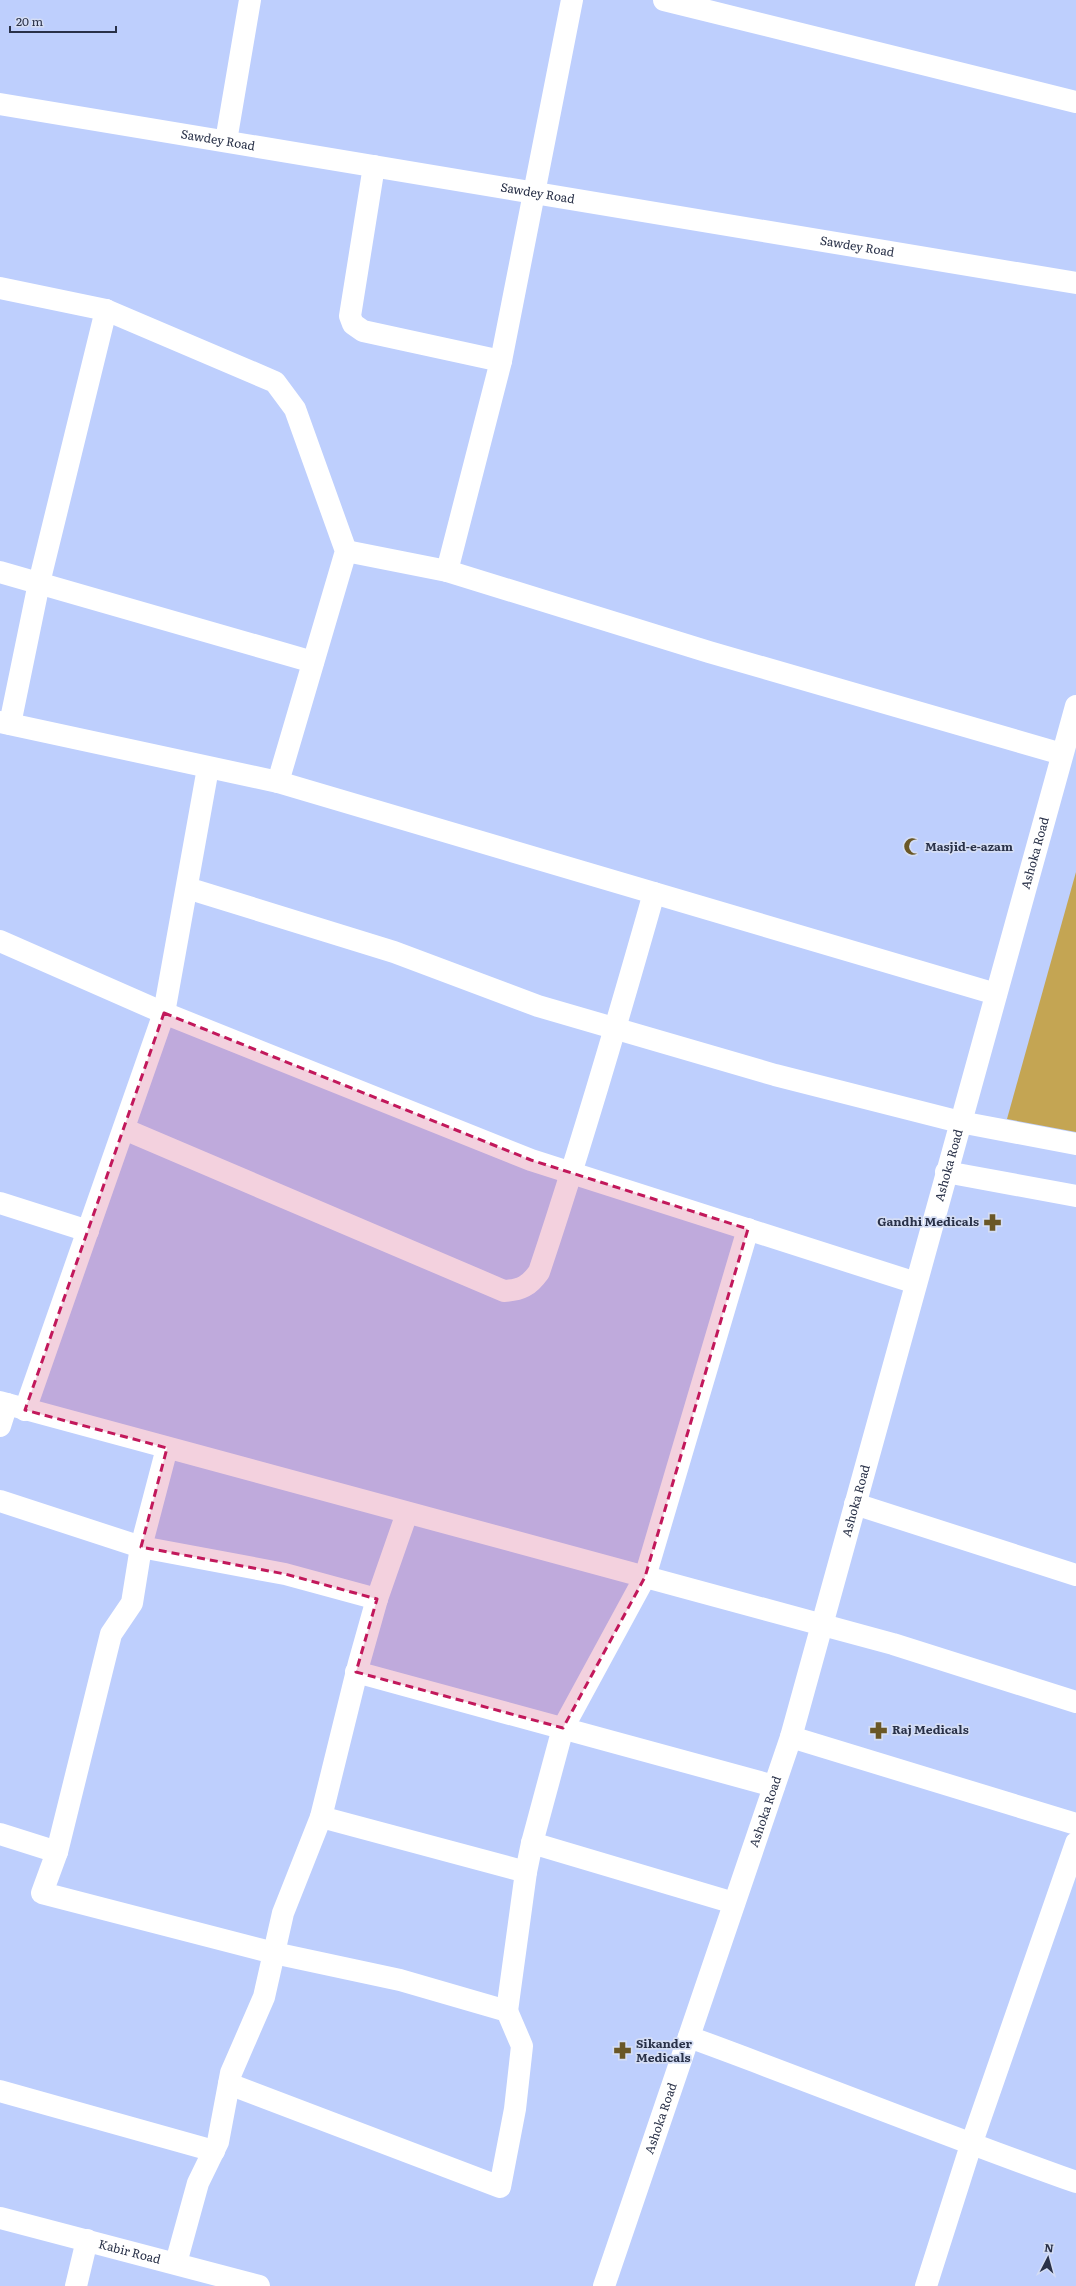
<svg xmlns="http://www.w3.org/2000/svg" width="1076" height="2286" font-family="Literata,serif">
<rect width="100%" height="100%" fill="#becffd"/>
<!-- green -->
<path fill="#c4a553" d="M1076 872V1132L1007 1119Z"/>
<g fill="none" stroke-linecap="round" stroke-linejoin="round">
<!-- street -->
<g stroke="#fff" stroke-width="22">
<path d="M664 0 1076 102"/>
<path d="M226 141 250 0"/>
<path d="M374 166 350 316 353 324 363 331 501 361"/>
<path d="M0 288 106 310 275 382 295 409 346 551 278 782"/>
<path d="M346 551 447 571 709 652 1062 754"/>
<path d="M447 571 501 361 572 0"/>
<path d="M0 572 313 662"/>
<path d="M0 722 278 782 996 994"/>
<path d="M10 724 39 583 106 310"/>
<path d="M187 888 394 952 538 1006 775 1075 960 1122"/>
<path d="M0 941 164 1013 531 1160 916 1283"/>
<path d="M124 1129 504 1291C521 1290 529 1286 539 1272 581 1147 618 1020 654 893"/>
<path d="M0 1203 88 1231"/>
<path d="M0 1402 893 1644 1076 1702"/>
<path d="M25 1410 164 1013 208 768"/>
<path d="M0 1426 7 1404"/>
<path d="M0 1501 141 1547 285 1574 377 1599"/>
<path d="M855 1504 1076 1575"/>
<path d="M356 1672 774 1786"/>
<path d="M791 1737 1076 1824"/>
<path d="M321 1817 526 1872 532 1843 734 1903"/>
<path d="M0 1834 57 1852 111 1634 132 1603 141 1547 167 1448"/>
<path d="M532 1843 563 1728 645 1577 748 1229"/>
<path d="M57 1852 42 1893 274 1953 400 1980 507 2011 522 2046 515 2109 500 2187 229 2084"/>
<path d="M507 2011 526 1872"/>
<path d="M689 2037C818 2084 946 2136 1076 2182"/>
<path d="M0 2091 214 2151"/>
<path id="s1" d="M0 2218 259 2286"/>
<path d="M176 2263 198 2183 218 2142 231 2073 264 1997 283 1913 321 1817 359 1663 377 1599 407 1513"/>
<path d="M76 2286 87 2240"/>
<path d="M926 2286 971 2145 1076 1843"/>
</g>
<!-- secondary -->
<g stroke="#fff" stroke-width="22">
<path id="s2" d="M0 104 1076 283"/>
<path d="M960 1122 1076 1144"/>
<path d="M946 1172 1076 1196"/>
<path id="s3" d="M604 2286 791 1737 1076 706"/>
</g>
</g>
<!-- marked area -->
<path fill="#c2185b" fill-opacity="0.2" stroke="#c2185b" stroke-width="3" stroke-dasharray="8 5" stroke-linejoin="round" d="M164 1013 531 1160 748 1229 645 1577 563 1728 356 1672 377 1599 285 1574 141 1547 167 1448 25 1410Z"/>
<!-- icons -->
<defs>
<symbol id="mosque-bare" viewBox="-9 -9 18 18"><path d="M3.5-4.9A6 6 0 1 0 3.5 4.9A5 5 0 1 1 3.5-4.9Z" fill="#6a5726" stroke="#d4ddf4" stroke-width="2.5" paint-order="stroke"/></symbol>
<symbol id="pharmacy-bare" viewBox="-9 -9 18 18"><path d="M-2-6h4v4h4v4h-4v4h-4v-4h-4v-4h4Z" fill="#6a5726" stroke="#d4ddf4" stroke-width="2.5" paint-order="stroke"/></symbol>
</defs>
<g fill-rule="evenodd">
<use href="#mosque-bare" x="900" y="834" width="25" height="25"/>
<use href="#pharmacy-bare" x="980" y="1210" width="25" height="25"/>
<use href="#pharmacy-bare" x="866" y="1718" width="25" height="25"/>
<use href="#pharmacy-bare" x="610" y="2038" width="25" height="25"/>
</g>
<g text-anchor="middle" stroke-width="3.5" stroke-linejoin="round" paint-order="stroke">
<!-- street labels -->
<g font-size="12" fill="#293148" stroke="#d4ddf4">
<text dy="4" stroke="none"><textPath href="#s2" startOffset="221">Sawdey Road</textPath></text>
<text dy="4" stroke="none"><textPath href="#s2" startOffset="545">Sawdey Road</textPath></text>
<text dy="4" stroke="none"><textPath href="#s2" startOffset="869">Sawdey Road</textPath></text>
<text dy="4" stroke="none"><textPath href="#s3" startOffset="1497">Ashoka Road</textPath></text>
<text dy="4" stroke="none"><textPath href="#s3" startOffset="1173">Ashoka Road</textPath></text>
<text dy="4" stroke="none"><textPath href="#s3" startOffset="825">Ashoka Road</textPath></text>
<text dy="4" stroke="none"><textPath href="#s3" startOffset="501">Ashoka Road</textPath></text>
<text dy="4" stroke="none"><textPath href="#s3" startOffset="177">Ashoka Road</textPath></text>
<text dy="4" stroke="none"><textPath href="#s1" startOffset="134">Kabir Road</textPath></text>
</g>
<!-- poi labels -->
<g font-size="12" font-weight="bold" fill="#293148" stroke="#d4ddf4" text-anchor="start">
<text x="925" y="851">Masjid-e-azam</text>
<text x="979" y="1226" text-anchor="end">Gandhi Medicals</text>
<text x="892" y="1734">Raj Medicals</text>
<text x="636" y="2048">Sikander<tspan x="636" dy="14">Medicals</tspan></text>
</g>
</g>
<!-- north arrow -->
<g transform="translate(1048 2258) rotate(6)" stroke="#d4ddf4" stroke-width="3" paint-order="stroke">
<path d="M0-3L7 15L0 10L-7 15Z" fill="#293148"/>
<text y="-6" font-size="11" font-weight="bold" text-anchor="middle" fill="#293148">N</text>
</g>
<!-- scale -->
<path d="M10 26v6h106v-6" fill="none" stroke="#293148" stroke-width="2"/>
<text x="16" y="26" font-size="12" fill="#293148" stroke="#d4ddf4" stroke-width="3" paint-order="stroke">20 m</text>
</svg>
